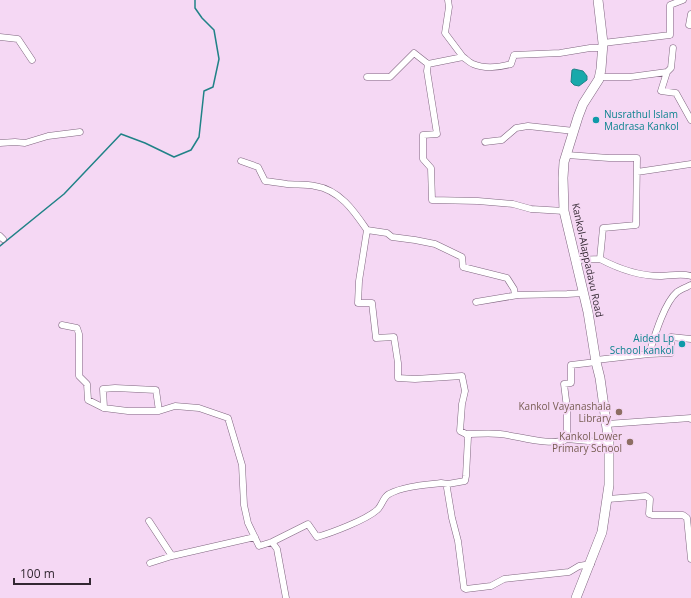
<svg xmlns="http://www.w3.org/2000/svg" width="691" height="598" font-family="'Open Sans',sans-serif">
<rect width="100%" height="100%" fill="#f5d8f4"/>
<!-- water -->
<path fill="#18a9ab" stroke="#208287" d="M574 69 583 71 587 76V80L579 86 574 85 571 82 572 70Z"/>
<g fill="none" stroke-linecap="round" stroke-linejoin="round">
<!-- stream -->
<path stroke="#208287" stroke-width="1.5" d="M0 246 64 194 121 134 145 143 174 157 191 150 199 137 204 91 213 87 219 59 214 30 202 18 195 8V0"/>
<defs>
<path id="street" d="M448 0 449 7 445 33 463 57 428 64 427 71 437 134 423 135V159L431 168 432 200 478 201 513 204 531 209 564 211
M691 14 689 25H691
M0 37 18 39 32 60
M603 43 670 35V5L683 0
M463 57C466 59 470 63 473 64 485 69 500 67 511 64L514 55 560 53 590 48H603
M667 72 661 91 676 93 691 120
M367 77H390L414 53 428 64
M599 77H630L667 72 671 68 673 48
M485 142 502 140 516 128 528 126 574 131
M0 143 15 142 25 143 48 136 80 132
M567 155 609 158H637L636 225 603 228 600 259 576 260
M241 161 258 167 265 181C273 182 280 183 287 184 296 185 306 184 315 186 340 190 354 211 367 230
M637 172 691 164
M0 236 3 239
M600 259C619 269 638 276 660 276 670 276 681 273 691 276
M515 295 514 289 507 278 463 267 462 257 435 244 415 240 392 237 387 233 367 230 359 281 358 303H372L376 338 394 337 398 363V378L415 379 462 376 465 391 462 404 460 431 466 434 468 437 466 476 465 481 448 484 447 488 452 518 458 541 464 588 466 589 491 586 504 579 569 572 579 566 591 564
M476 302 518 295 567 294 584 293
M62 325 77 328 79 334V376L87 384 88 400 104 408 128 411H159L175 406 199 408 228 418 242 465 244 505 248 523 259 546 272 542 277 549 286 598
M649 354 671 353V337L691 339
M596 360 649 354C654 338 664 303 677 292 681 289 687 287 691 285
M104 408 103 389 115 388 156 390 159 411
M607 424 691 418V419
M466 434C477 434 489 433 500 434 519 436 551 447 567 439L609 443
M567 439V408L564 384 571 383V365L596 362
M608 499 646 496 650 499 649 514 652 515H683L687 518 691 559
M149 521 172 556
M272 542 308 524 317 537C331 533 366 520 377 510 382 506 383 497 389 494 404 486 425 485 441 483L448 484
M150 563 172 556 255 537"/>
<path id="secondary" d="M576 598 602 532 609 485V443L600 378 596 362 588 312 564 211 563 178 564 162 578 117 583 104 599 79 601 69 603 43 598 0"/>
</defs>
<!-- street casing -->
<use href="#street" stroke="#7f657f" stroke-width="7"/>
<!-- secondary casing -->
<use href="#secondary" stroke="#7f657f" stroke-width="10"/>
<!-- street -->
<use href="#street" stroke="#fff" stroke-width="6"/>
<!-- secondary -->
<use href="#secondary" stroke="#fff" stroke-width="9"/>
</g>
<!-- markers -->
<g fill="#0f9aa8" stroke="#f5d8f4" stroke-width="1.5">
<circle cx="596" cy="120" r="4"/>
<circle cx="682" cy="344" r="4"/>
</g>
<g fill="#8d6e63" stroke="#f5d8f4" stroke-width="1.5">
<circle cx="619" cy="412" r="4"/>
<circle cx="630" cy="442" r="4"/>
</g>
<g text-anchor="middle" stroke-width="3.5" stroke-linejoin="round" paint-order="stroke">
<!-- culture labels -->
<g font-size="10" fill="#0d838f" stroke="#f5d8f4" text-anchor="start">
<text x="604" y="118">Nusrathul Islam<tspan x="604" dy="12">Madrasa Kankol</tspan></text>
<text x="674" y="342" text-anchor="end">Aided Lp<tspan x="674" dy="12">School kankol</tspan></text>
</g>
<!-- street labels -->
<g font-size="10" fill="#332832" stroke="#f5d8f4">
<text transform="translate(588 260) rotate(78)" y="4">Kankol-Alappadavu Road</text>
</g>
<!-- education labels -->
<g font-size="10" fill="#785e54" stroke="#f5d8f4" text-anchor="end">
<text x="611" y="410">Kankol Vayanashala<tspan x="611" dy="12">Library</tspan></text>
<text x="622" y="440">Kankol Lower<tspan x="622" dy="12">Primary School</tspan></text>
</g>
</g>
<!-- scale -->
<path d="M14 578v6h76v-6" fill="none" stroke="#332832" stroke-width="2"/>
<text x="20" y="578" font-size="12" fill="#332832" stroke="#f5d8f4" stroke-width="3" paint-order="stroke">100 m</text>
</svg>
